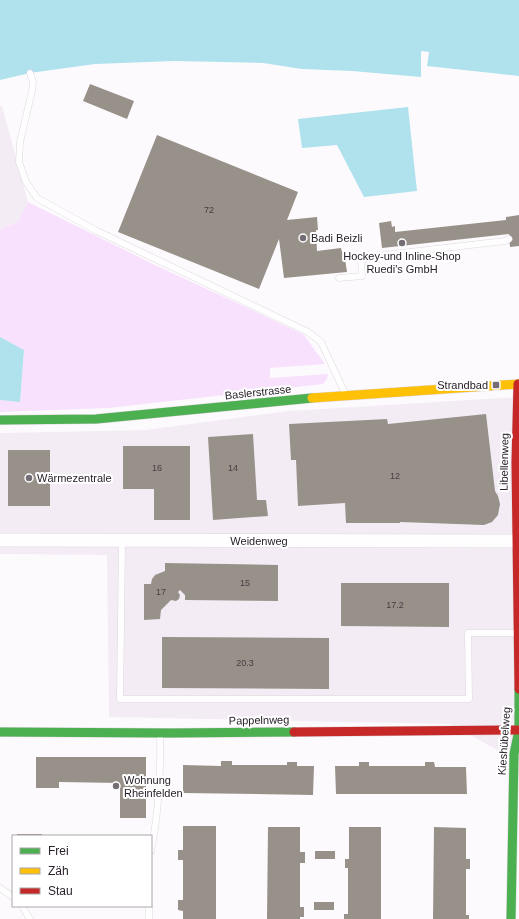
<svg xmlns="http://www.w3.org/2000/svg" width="519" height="919" font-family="Helvetica,sans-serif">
<rect width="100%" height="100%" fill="#fdfafe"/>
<!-- built -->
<path fill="#f4ecf5" d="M0 106H2L28 202 18 222 0 229Z
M519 397V762L450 724 109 717 107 555 0 554V433L145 430 289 411Z"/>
<!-- green -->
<path fill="#f8e1fc" d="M28 202 155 265 252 310 304 335 325 364 270 368V378L328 374 327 379 323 384 108 408 0 412V400L20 401 24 351 0 337V229L18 222Z"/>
<!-- water -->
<path fill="#afe2ed" d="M0 0H519V76L427 66 429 52 421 51V77L352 71 302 69 263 63 175 61 95 64 30 73 0 80Z
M408 107 417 191 364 197 337 145 302 148 298 119Z
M0 337 24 350 20 402 0 400Z"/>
<!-- building -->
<path fill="#989189" d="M90 84 134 101 127 119 83 101Z
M157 135 298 192 287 220 317 217 318 230H316L317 251 341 248 342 252H344L347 272 284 278 279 239 259 289 118 232Z
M519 215V246L510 247 509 234 382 248 379 223 391 221 392 227 395 226V232L506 220V217Z
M486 414 495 491 498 496 500 504 498 515 492 522 484 525 400 522V523H346L345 503 298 506 296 460H291L289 424 387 419 388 424Z
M253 434 257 500H266L268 516 213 520 208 437Z
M123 446H190V520H154V489H123Z
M8 450H50V506H8Z
M165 563 278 565V601L185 600V595L180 590 178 592 180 595 179 599 176 601 171 600 161 610 160 619 144 620V584H151L152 579 155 575 165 571Z
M341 583H449V627L341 626Z
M162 637 329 638V689L162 688Z
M36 757H146V818H120V783L59 782V788H36Z
M221 761H232V765H287V762H297V766H314L313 795 183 793V765L221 766Z
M359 762H369V766H425V762H434L435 767H466L467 794H336L335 766H359Z
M183 826H216V919H183V911L178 910V900H183V860H178V850H183Z
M268 827H300V852H305V863H300V907H304V917H300V919H267Z
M349 827H381V919H344V914H348V868H345V859H349Z
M434 827 466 828V859H470V869H466V915H469V919H433Z
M17 834H42V836H17Z
M315 851H335V859H315Z
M314 902H334V910H314Z"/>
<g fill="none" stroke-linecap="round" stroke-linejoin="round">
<defs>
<path id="lane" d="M30 73 33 82 32 91 20 142 19 162 26 182 37 198 95 230 308 332 321 342 344 391
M339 278 362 276 361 260 384 255 505 241 509 239
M122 541 120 699H469L468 633H516
M151 851C159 811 161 775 160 735
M0 888 13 897
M22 906 30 919
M149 919V906"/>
<path id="street" d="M0 540 516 541"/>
<path id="fast" d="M0 420 96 419 312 398
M0 732 172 733 294 732
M511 919 514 754 519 730V689"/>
<path id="slow" d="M312 398 519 384"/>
<path id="jam" d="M518 384 516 462 519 689
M294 732 519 730"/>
</defs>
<!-- lane casing -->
<use href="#lane" stroke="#ddd7de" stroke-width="7"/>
<!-- street casing -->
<use href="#street" stroke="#ddd7de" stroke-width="14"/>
<!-- fast casing -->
<use href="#fast" stroke="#ddd7de" stroke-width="10"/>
<!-- slow casing -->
<use href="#slow" stroke="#ddd7de" stroke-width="10"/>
<!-- jam casing -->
<use href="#jam" stroke="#ddd7de" stroke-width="10"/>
<!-- lane -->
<use href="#lane" stroke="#fffeff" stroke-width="6"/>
<!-- street -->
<use href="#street" stroke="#fffeff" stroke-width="13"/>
<!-- fast -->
<use href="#fast" stroke="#4caf50" stroke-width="9"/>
<!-- slow -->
<use href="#slow" stroke="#ffc107" stroke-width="9"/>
<!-- jam -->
<use href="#jam" stroke="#c62828" stroke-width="9"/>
</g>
<!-- markers -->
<g fill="#746d75" stroke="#fff" stroke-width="1.5">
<circle cx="303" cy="238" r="4"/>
<circle cx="402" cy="243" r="4"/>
<rect x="492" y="381" width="8" height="8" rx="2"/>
<circle cx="29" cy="478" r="4"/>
<circle cx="116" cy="786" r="4"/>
</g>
<g text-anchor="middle" stroke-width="4" stroke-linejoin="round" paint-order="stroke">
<!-- number labels -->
<g font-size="9" fill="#463d42">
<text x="209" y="213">72</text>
<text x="157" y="471">16</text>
<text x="233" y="471">14</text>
<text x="395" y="479">12</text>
<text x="245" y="586">15</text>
<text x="161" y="595">17</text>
<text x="395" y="608">17.2</text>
<text x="245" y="666">20.3</text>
</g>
<!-- poi labels -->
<g font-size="11" fill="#2a212b" stroke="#fff" text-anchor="start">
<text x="311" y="242">Badi Beizli</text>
<text x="402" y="260" text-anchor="middle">Hockey-und Inline-Shop<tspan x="402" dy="13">Ruedi's GmbH</tspan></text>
<text x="488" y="389" text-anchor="end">Strandbad</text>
<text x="37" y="482">Wärmezentrale</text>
<text x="124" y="784">Wohnung<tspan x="124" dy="13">Rheinfelden</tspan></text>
</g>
<!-- street labels -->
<g font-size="11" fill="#2a212b" stroke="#fff">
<text transform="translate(258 392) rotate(-6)" y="4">Baslerstrasse</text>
<text transform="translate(504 462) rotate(-89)" y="4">Libellenweg</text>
<text x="259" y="545">Weidenweg</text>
<text transform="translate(259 720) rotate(-1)" y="4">Pappelnweg</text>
<text transform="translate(504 741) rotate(-86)" y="4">Kieshübelweg</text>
</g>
</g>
<!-- legend -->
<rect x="12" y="835" width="140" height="72" fill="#ffffff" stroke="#aaa6aa"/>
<rect x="20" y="848" width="20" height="6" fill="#4caf50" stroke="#aaa6aa"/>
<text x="48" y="855" font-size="12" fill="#2a212b">Frei</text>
<rect x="20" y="868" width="20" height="6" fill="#ffc107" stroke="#aaa6aa"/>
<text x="48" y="875" font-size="12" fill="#2a212b">Zäh</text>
<rect x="20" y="888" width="20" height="6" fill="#c62828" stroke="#aaa6aa"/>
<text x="48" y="895" font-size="12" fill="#2a212b">Stau</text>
</svg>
